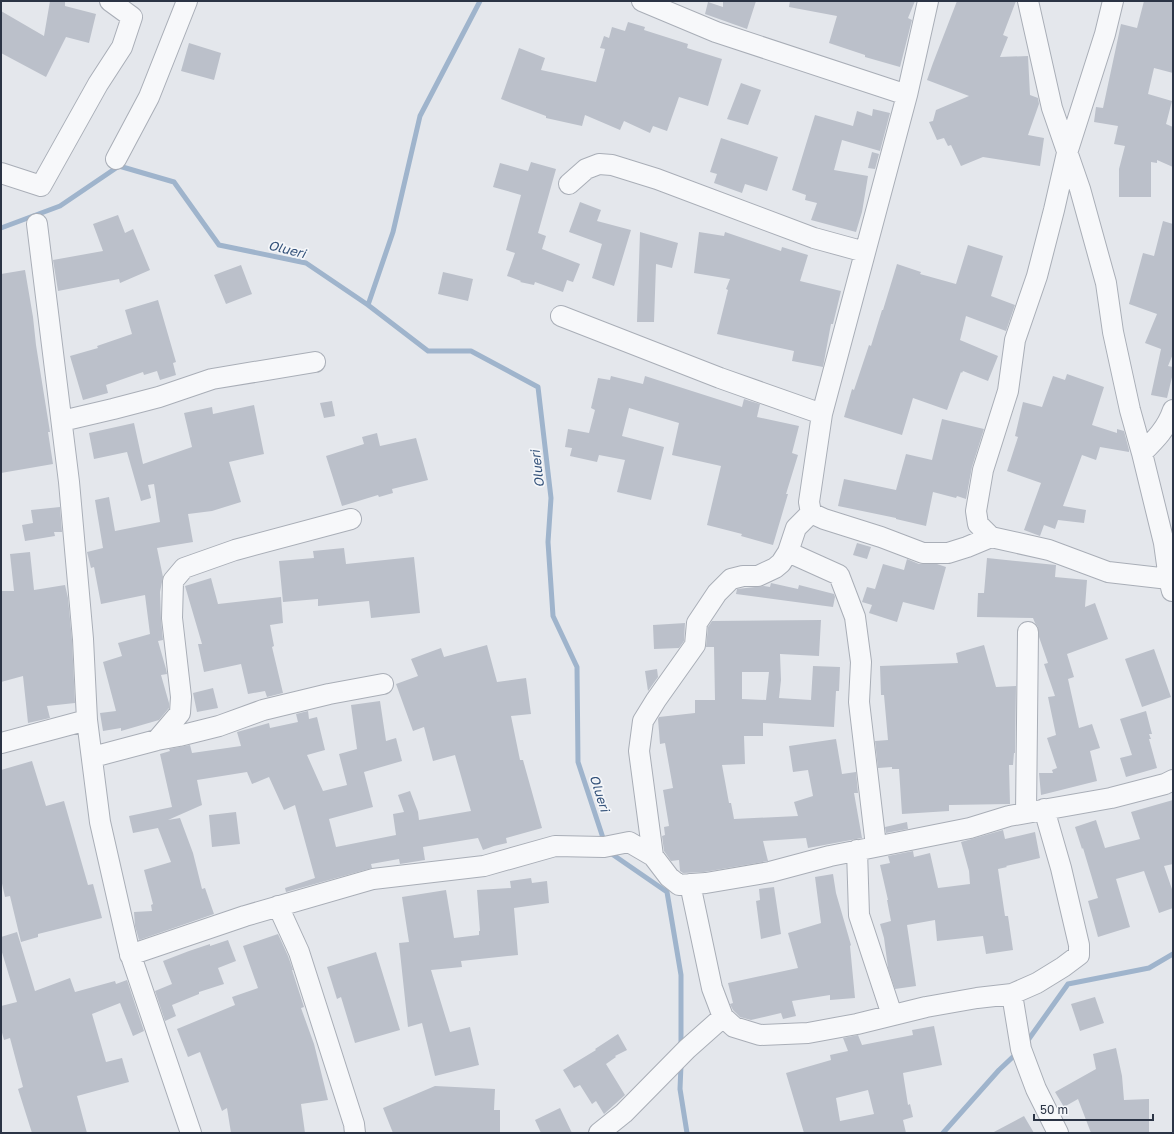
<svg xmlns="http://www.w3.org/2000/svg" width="1174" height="1134" font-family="'Golos Text',sans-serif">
<rect width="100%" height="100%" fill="#e4e7ec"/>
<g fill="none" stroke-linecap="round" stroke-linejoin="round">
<!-- stream -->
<path stroke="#9fb4cc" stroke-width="5" d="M1 228 60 206 119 166 174 182 219 245 306 263 368 305 428 351H471L538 387 551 498 548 542 553 616 577 667 578 762 605 844
M368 305 393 232 420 116 480 1
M609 852 667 892 681 975V1047
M1026 1043 1068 984 1149 968 1173 954
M681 1065 680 1089 687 1133
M943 1133 999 1070 1018 1052"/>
</g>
<!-- building -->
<path fill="#bbc0ca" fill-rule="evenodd" d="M50 1H65V6L96 14 89 43 66 37 46 77 1 53V11L44 36Z
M723 1H756L747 29 705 14 708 2 723 7Z
M790 1H915L908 18 912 20 900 67 865 57V55L829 43 837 16 789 7Z
M957 1H1016L1003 35 1008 37 1000 57 1028 56 1030 95 1038 98 1039 104 1028 135 1044 138 1040 166 983 157 961 166 951 145 948 146 944 138 937 140 929 122 933 121 936 110 969 96 927 80 933 63Z
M1144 1H1173V73L1154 68 1148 94 1172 101 1166 124 1173 127V167L1157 160V163L1151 162V197H1119V169L1125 146 1114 144 1118 126 1094 122 1096 107 1103 108 1121 24 1137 28Z
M628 22 645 27 644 30 688 44 687 48 722 59 708 106 679 97 667 131 653 126 650 133 624 121 620 130 585 115 582 126 546 118V116L501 99 519 48 545 58 541 70 596 82 605 49 600 48 604 36 609 38 612 27 625 31Z
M189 43 221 53 214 80 181 71Z
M741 83 761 90 748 125 727 119Z
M873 109 890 113 880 151 842 140 834 170 868 176 862 212 856 232 811 220 817 203 805 200 806 195 792 190 815 115 853 126 857 111 872 116Z
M721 138 778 157 767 191 745 184 742 193 714 183 717 174 710 172Z
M872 152 879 154 875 169 868 168Z
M531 162 556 169 538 233 546 236 542 249 580 264 573 282 567 280 563 292 535 282 534 285 520 282 521 281 507 276 515 253 506 250 521 195 493 187 500 163 528 171Z
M580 202 601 210 597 221 631 230 614 286 592 278 602 244 569 232Z
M118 215 125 233 133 229 150 270 120 283 119 279 58 291 53 260 103 251 93 224Z
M1163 221 1173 224V354L1168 366 1173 367V373L1167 398 1151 395 1161 349 1145 343 1157 314 1129 304 1143 253 1154 256Z
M640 232 678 243 672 268 656 264 654 322H637Z
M699 232 724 236 725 232 781 251 782 247 808 255 800 281 841 291 833 324H831L823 367 792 361 794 351 717 334 728 290 726 289 730 279 694 273Z
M968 245 1003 256 991 296 1015 305 1006 331 966 316 960 340 998 356 988 381 963 371 962 373 961 372 947 410 913 398 902 435 844 417 852 389 854 390 869 345 871 346 882 310H883L897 264 921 272 920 274 956 284Z
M241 265 252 294 226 304 214 275Z
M25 270 33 317 36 345 50 432H48L53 464 1 473V274Z
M443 272 473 279 468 301 438 294Z
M158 300 176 362 173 363 176 375 160 380 157 371 144 375 143 372 106 385 108 393 83 400 70 356 98 348 97 346 132 334 125 310Z
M1067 374 1104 387 1092 425 1117 433V429L1124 431 1129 450V452L1100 447 1096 460 1082 455 1063 506 1086 510 1084 523 1058 520 1055 529 1044 525 1040 536 1024 530 1041 483 1007 471 1018 437 1015 436 1023 402 1042 407 1053 376 1065 380Z
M611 376 643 384 645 376 742 407 744 399 750 401 760 404 757 417 799 426 792 453 798 455 786 494H788L773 545 741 536 742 534 707 525 721 466 672 455 679 423 629 408 622 436 664 447 651 500 617 492 625 460 599 455 597 462 570 456 572 448 565 447 568 429 589 433 595 410 591 408 598 378 610 380Z
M332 401 335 416 324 418 320 403Z
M254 405 264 454 229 462 241 502 212 511 188 514 193 542 157 548 163 577 160 592 161 619 163 640 158 641 166 669 167 674 161 675 169 703V708L159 720 121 731V728L103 731 100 713 116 711 103 662 122 656 118 643 150 634 145 595 101 604 94 567 91 568 87 552 103 548 95 500 109 497 115 531 160 522 154 484 148 485 151 498 141 501 127 452 94 459 89 433 134 423 143 464 192 447 184 413 212 407 213 414Z
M942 419 984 429 972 467 966 499 957 496 956 498 933 492 926 526 896 519V518L838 506 844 479 896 490 906 454 932 460Z
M377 433 380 446 416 438 428 480 392 489 393 493 379 497 378 495 342 506 326 456 364 444 362 437Z
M60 507 62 532H54L55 536 25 541 22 525 33 523 31 510Z
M857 543 871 547 867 559 853 555Z
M344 548 346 564 414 557 420 613 371 618 369 601 318 606V599L283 602 279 561 314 558 313 551Z
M30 552 34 590 65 585 68 598 72 640 75 703 47 706 50 718 28 723 23 676 1 682V591H14L10 554Z
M987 558 1056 565 1055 577 1087 580 1085 607 1095 603 1108 639 1067 654 1074 677 1068 679 1079 728 1092 724 1100 748 1090 751 1097 781 1041 795 1039 773H1053L1052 770 1057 768 1047 738 1056 735 1048 697 1055 696 1044 664 1048 663 1039 637 1038 627 1035 623 1033 618 977 617 978 593H984Z
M907 559 919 564H937L946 567 934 610 903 602 897 622 869 613 872 605 862 602 867 587 875 589 883 564 904 570Z
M211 578 218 604 281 597 283 623 270 625 274 646 272 647 283 693 267 697 265 691 248 694 241 664 204 672 198 644H202L185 586Z
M771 583 798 589 799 585 834 594 835 597 833 607 736 594 737 589 764 586 770 587Z
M821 620 819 656 780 654 781 680 779 698 811 700 813 666 840 667 839 691H836L834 727 763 723V736H744L745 764 722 765 729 803H731L734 819 798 816 794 802 813 796 808 770 793 772 789 746 836 739 842 774 856 772 858 793H854L862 838 808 848 806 838 763 841 768 861 704 872 683 873 680 871 679 860 671 861 664 851 662 836 665 835 664 827 669 826 663 790 673 788 665 743 660 744 658 719 659 717 695 713V700H715L714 647H706L708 627 712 621ZM742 672H769L766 700 742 699Z
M685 623 684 641 679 648 654 649 653 625Z
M487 645 497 682 526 678 531 714 511 716 520 760H523L542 828 506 838 507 843 494 846 483 850 478 838 423 847 425 860 400 864 399 859 371 864 372 868 286 892 285 888 315 878 295 805 284 810 269 777 252 784 247 772 197 780 202 805 168 820 180 818 193 853 202 889 205 888 214 914 139 940 135 926 134 912 152 911 151 905 153 904 144 870 171 862 158 828 133 833 129 816 172 807 160 754 170 751 169 749 190 745 192 753 241 746 237 732 269 723 270 728 298 722 296 714 308 711 309 719 317 717 325 750 307 755 323 791 347 785 339 754 357 749 351 705 380 701 386 741 396 738 402 761 364 772 373 807 329 819 336 847 396 835 393 814 404 812 398 795 410 791 418 812 419 820 471 811 455 755 433 761 424 727 413 731 396 684 418 676 411 659 441 648 444 657Z
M984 645 996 687 1016 686 1015 753H1014L1013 765H1009L1010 804 949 805V811L902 814 899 769H892V767L878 768 875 741 888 740 884 695H881L880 666 958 663 956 653Z
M1154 649 1171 697 1142 707 1125 659Z
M657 669 658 677 648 691 645 671Z
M213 688 218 708 197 712 193 693Z
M1146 711 1152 734H1149L1151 739H1149L1157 768 1126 777 1120 758 1132 755 1120 719Z
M32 761 46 806 64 801 88 885 93 884 102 918 38 934V937L21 942 10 896 5 897 1 879V770Z
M1173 800V864L1164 866 1173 892V908L1159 913 1144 871 1116 879 1130 927 1098 937 1088 901 1098 898 1083 848 1082 849 1075 827 1096 820 1105 848 1140 839 1131 812Z
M236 812 240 844 212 847 209 815Z
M907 822 908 829 886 833 885 827Z
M1003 830 1005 839 1035 832 1040 858 1006 866 1007 867 998 869 1005 916H1008L1013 950 986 954 983 936 937 941 935 920 907 925 916 986 895 989 888 968 884 938 880 924 891 921 887 900H888L880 865 890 863 888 856 913 851 914 857 930 853 938 888 970 884 969 871 961 842Z
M833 874 836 893 851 945 850 946 855 998 830 1000V995L792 1001 796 1016 783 1019 781 1013 751 1020 740 1017 733 1010 730 1004 733 1003 728 983 798 968 788 933 821 923 815 877Z
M531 878 532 883 547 881 549 903 514 908 518 955 461 961 462 967 431 970 450 1032 470 1027 479 1065 435 1076 422 1023 408 1027 399 943 409 942 402 897 446 890 454 938 479 935V931H480L477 890 511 888 510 881Z
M774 887 781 934 761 939 756 901 760 900 759 889Z
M17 932 35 991 70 978 75 992 115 981 116 984 127 980 144 1031 133 1036 120 1003 92 1014 106 1062 122 1058 129 1082 77 1096 87 1133H32L18 1089 23 1087 10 1038 4 1040 1 1029V1006L17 1002 1 949V937Z
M278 934 288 956 293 970H292L304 1007 301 1008 314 1044 328 1100 301 1104 305 1133H231L227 1108 222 1111 200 1052 188 1057 177 1029 235 1005 232 997 258 988 243 946Z
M228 940 236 961 218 968 224 984 199 992V994L172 1005 176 1016 165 1021 155 991 172 984 163 961 189 951 210 944V946Z
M376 952 400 1030 355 1043 341 997 337 999 327 967Z
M1095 997 1104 1023 1080 1031 1071 1004Z
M934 1026 942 1065 903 1073 908 1105 910 1104 913 1117 903 1120 906 1133H804L786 1073 831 1060 830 1055 848 1051 843 1038 858 1035 862 1045 913 1035 912 1030ZM868 1090 874 1114 840 1121 836 1098Z
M618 1034 627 1050 615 1056 616 1057 606 1064 625 1095 604 1114 596 1101 592 1104 580 1085 574 1088 563 1070 596 1050 595 1049Z
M1116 1048 1122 1076 1124 1100 1149 1099V1133H1091L1078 1099 1064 1107 1055 1092 1096 1069 1093 1054Z
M435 1086 495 1089 494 1110H500V1133H393L383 1108Z
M560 1108 572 1133H541L535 1120Z
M1024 1116 1034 1133H992Z"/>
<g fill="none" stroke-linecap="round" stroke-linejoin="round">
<defs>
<path id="minor" d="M642 1 716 32 907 95
M1028 1 1052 108 1080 189 1106 283 1113 332 1130 410 1142 453 1164 543 1169 579 1172 591
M1113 1 1105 34 1067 153 1054 210 1037 276 1015 340 1008 391 983 470 976 511 978 524 991 537 1049 550 1108 572 1169 579
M116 159 149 97 187 1
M1 173 41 186 98 84 122 47 132 17 110 1
M569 184 586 169 599 164 612 165 657 179 814 238 865 252
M37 224 69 482 83 639 87 720 100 822 129 950 191 1133
M561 316 720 378 822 414
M62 421 113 409 159 397 212 379 315 362
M1142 453C1156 439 1167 428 1173 410
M811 513 809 502 822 414 907 95 928 1
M811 513 824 519 881 537 923 553H948L967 547 991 537
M788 552 839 575 855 617 861 662 859 702 876 846
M157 740 180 713 181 697 172 618 173 581 184 568 235 550 351 519
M1 743 87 720
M93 757 157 740 179 736 219 726 263 710 329 694 383 684
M1026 813 1028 632
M857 850 859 915 892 1015
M653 856 639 751 643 721 656 700 695 645 697 623 717 593 731 579 743 576H758L775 568 781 563 788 552 796 528 811 513
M690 884 712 988 723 1017 734 1027 760 1035 808 1033 857 1024 926 1007 977 998 1012 994 1037 983 1063 967 1079 955V945L1061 868 1044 809
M278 906 299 952 354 1124 355 1133
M130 955 245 916 373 879 484 866 555 846 604 847 629 842 653 856 669 877 679 885 706 883 770 872 830 856 970 828 1009 816 1111 798 1165 784 1173 780
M1012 994 1021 1049 1036 1089 1058 1133
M599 1133 624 1113 687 1049 723 1017"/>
</defs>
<!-- minor casing -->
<use href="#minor" stroke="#a9aeb7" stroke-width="22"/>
<!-- minor -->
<use href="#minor" stroke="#f7f8fa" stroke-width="20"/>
</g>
<g text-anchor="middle" stroke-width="3.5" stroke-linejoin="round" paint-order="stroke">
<!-- water labels -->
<g font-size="13" font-style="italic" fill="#34527a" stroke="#f4f6f9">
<text transform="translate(287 249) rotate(14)" y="5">Olueri</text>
<text transform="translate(537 469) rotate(-97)" y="5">Olueri</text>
<text transform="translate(600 793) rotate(72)" y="5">Olueri</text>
</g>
</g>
<!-- border -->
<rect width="1174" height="1134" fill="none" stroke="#2b3445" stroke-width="4"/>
<!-- scale -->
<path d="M1034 1114v6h119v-6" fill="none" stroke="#2b3445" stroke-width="2"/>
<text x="1040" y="1114" font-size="12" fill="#2b3445" stroke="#f4f6f9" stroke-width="3" paint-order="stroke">50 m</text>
</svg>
